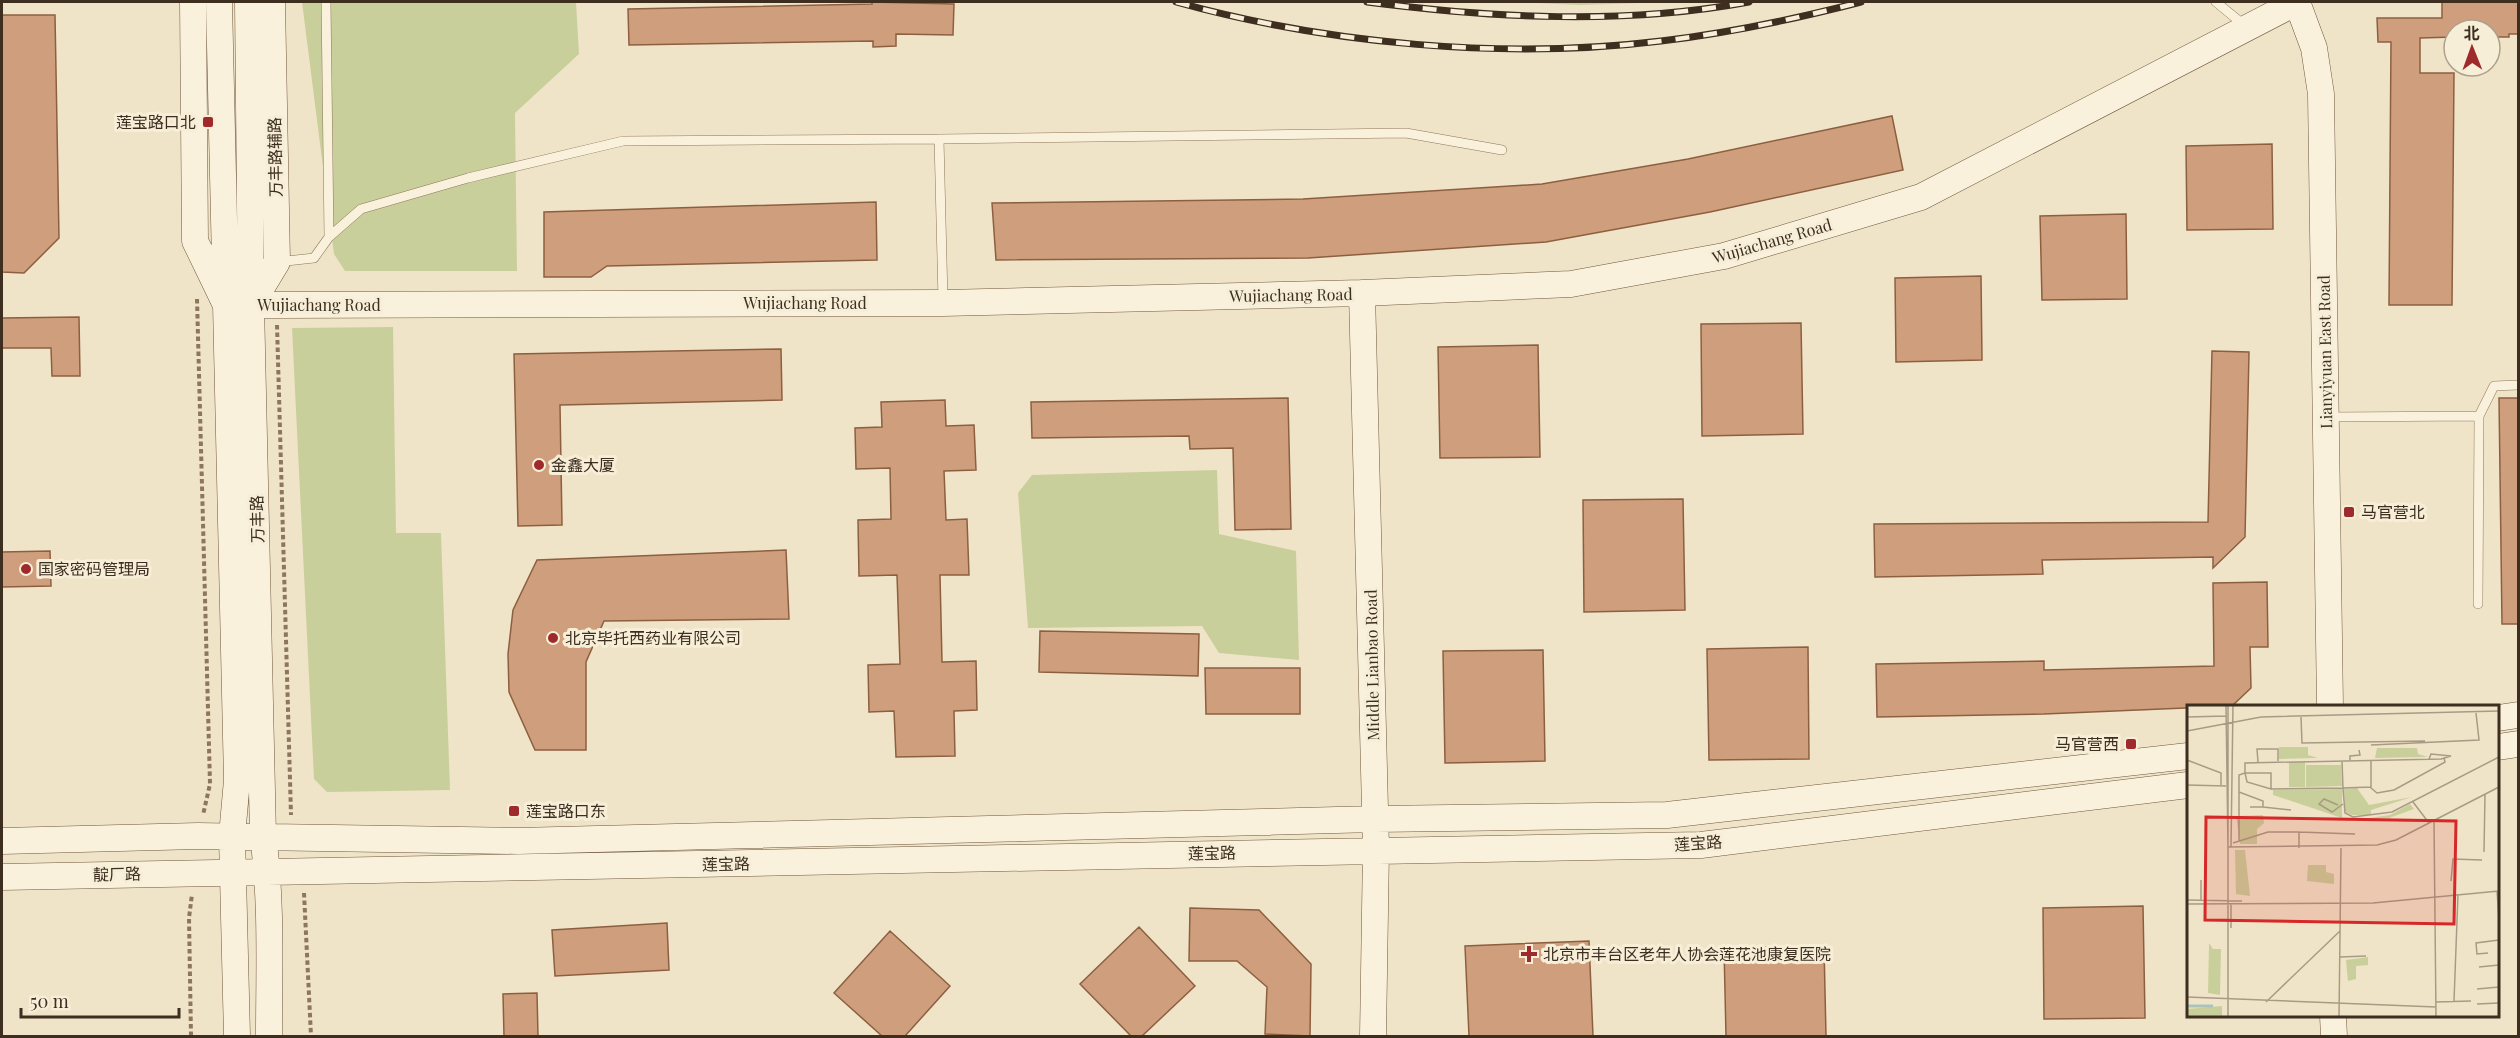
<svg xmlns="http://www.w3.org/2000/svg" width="2520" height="1038" font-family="'Playfair Display','Noto Sans SC',serif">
<rect width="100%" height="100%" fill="#f0e4c8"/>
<!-- green -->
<path fill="#c9cf9b" d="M302 2H576L579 54 515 113 517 271H345L334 254Z
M1510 2H1672L1580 5Z
M393 327 396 533H441L450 790 327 792 314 779 292 328Z
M1217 470 1219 534 1296 551 1299 660 1219 653 1202 626 1028 628 1018 493 1032 475Z"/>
<!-- building -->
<path fill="#cf9f7d" stroke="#8d5f41" stroke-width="1.5" d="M872 2 954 4 953 35 896 34V46L873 47V41L629 45 628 9 872 4Z
M2442 2H2518V34H2509V37H2490V30H2454V37L2420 38V73H2454L2452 305H2389L2391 42H2378L2377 18H2442Z
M2 15H55L59 238 24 273 2 272Z
M1892 116 1903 170 1710 212 1546 242 1308 258 996 260 992 203 1303 199 1542 184 1688 159Z
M2272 144 2273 229 2187 230 2186 146Z
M876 202 877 260 607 266 591 277H544V212Z
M2126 214 2127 299 2042 300 2040 216Z
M1981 276 1982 360 1896 362 1895 278Z
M79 317 80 376H52L51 348H2V318Z
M1801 323 1803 434 1702 436 1701 324Z
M1538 345 1540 457 1440 458 1438 347Z
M781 349 782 400 560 405 562 525 518 526 514 354Z
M2212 351 2249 352 2245 537 2213 568V557L2042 560 2043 574 1875 577 1874 524 2208 522Z
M1288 398 1291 529 1235 530 1233 448 1190 449 1189 436 1032 438 1031 402Z
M2499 398H2518V624H2502Z
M945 400 946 426 974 425 976 470 944 471 946 520 967 519 969 575H940L942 662 976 661 977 710 954 711 955 756 896 757 894 711 869 712 868 665 900 664 897 575 859 576 858 520 891 519 890 468 856 469 855 428 882 427 881 402Z
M1683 499 1685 610 1584 612 1583 500Z
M786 550 789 619 604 621 586 662V750H535L509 692 508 654 513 610 537 560Z
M50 551 51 586 2 587V552Z
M2267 582 2268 647H2250L2251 688 2232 706 2044 714 1877 717 1876 664 2044 661V670L2214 666 2213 583Z
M1040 631 1199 634 1198 676 1039 672Z
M1808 647 1809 759 1709 760 1707 649Z
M1543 650 1545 761 1445 763 1443 651Z
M1205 668H1300V714H1206Z
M2143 906 2145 1018 2044 1019 2043 908Z
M1190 908 1259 910 1311 964 1310 1036 1265 1034 1267 987 1237 961H1189Z
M667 923 669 970 555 976 552 930Z
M1139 927 1195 986 1142 1036H1131L1080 984Z
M890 931 950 986 905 1036H882L834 993Z
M1589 941 1593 1036H1469L1465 946Z
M1824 946 1826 1036H1726L1724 948Z
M537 993 538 1036H504L503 994Z"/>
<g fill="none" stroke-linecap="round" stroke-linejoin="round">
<defs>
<path id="lane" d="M326 2 329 237
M2216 2 2244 25
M939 139 1406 133 1502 150
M277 262 314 258 329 237 361 209 468 178 623 141 939 139 943 300
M2329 417 2479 416
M2478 604 2479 416 2494 386 2518 385"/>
<path id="secondary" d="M193 2 195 241 226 305H277L943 303 1362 293 1571 284 1724 256 1921 197 2297 2
M219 2 237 780 232 836 237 1036
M248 2 251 305 263 836C272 903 269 970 269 1036
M2297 2 2314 48 2321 94 2330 706
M1362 293 1376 849 1373 1036
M251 305 277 262 272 2
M2498 718 2518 715
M2498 747 2518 744
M2 841 198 836 518 841 1375 819 1667 815 2188 756
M2 877 1701 845 2188 785
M2333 1016 2334 1036"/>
</defs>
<!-- lane casing -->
<use href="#lane" stroke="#8d765c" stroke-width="10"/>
<!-- secondary casing -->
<use href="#secondary" stroke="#6f573f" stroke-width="27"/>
<!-- path -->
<path stroke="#8d765c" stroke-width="4" stroke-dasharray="4.5 3" stroke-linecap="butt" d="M197 299 210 784 203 815
M277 325 291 815
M304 893 311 1036
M191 1036 189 918 192 894"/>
<!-- lane -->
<use href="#lane" stroke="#faf1dc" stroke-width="9"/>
<!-- secondary -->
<use href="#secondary" stroke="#faf1dc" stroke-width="26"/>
<defs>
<path id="rail" d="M1176 2C1328 44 1504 60 1661 41 1729 33 1795 19 1861 2
M1367 2C1494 18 1623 25 1749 2"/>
</defs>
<!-- rail casing -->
<use href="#rail" stroke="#3d2e20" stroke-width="7"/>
<!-- rail -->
<use href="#rail" stroke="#f7eed8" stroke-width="4.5" stroke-dasharray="14" stroke-linecap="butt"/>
</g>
<!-- markers -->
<g fill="#9e2a2b" stroke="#f7eed8" stroke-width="2">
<rect x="202" y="116" width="12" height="12" rx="3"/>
<circle cx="539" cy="465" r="6"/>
<rect x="2343" y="506" width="12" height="12" rx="3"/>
<circle cx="26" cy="569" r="6"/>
<circle cx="553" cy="638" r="6"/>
<rect x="2125" y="738" width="12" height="12" rx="3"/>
<rect x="508" y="805" width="12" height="12" rx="3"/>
<path d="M1526 945h6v6h6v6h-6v6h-6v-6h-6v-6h6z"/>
</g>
<g text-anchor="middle" stroke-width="6" stroke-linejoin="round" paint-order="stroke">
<!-- poi labels -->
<g font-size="16" fill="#3d2e20" stroke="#f7eed8" text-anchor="start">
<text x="196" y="128" text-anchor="end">莲宝路口北</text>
<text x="551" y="471">金鑫大厦</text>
<text x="2361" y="518">马官营北</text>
<text x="38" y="575">国家密码管理局</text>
<text x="565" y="644">北京毕托西药业有限公司</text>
<text x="2119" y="750" text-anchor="end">马官营西</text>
<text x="526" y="817">莲宝路口东</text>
<text x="1543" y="960">北京市丰台区老年人协会莲花池康复医院</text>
</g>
<!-- street labels -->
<g font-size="16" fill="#3d2e20" stroke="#f7eed8">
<text transform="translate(275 157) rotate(-91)" y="6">万丰路辅路</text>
<text transform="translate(1772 241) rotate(-16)" y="6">Wujiachang Road</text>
<text transform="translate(1291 295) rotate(-1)" y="6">Wujiachang Road</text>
<text x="805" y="309">Wujiachang Road</text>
<text x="319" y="311">Wujiachang Road</text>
<text transform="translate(2325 352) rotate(-91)" y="6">Lianyiyuan East Road</text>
<text transform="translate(257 519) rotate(-91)" y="6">万丰路</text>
<text transform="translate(1372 665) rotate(-91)" y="6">Middle Lianbao Road</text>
<text transform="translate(1698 843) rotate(-4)" y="6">莲宝路</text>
<text transform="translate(1212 853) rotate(-1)" y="6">莲宝路</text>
<text transform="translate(726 864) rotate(-1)" y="6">莲宝路</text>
<text transform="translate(117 874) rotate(-1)" y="6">靛厂路</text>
</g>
</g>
<!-- overview -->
<g transform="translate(2187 705)">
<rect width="312" height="312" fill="#f0e4c8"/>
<path d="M92 42H121V50L131 53 92 54ZM190 43H230L231 49 241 52 188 53ZM102 57H118V82H102ZM119 60H154L155 81 119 82ZM170 83 182 100 225 92 184 105V110H165L158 107 157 84ZM155 84V113L86 90V85ZM223 99 227 104 202 113 169 115 203 110ZM76 110 77 118 70 124V139H53L49 111ZM48 145H58L63 191 49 189ZM121 160H139V167L147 169V179L120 176ZM22 238 26 244H34L33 290 21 288ZM181 252V260L169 261V274L161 276 159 255ZM35 301V312H0V304Z" fill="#c9cf9b"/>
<path fill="none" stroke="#a9c4bc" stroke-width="3" d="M0 301H26"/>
<path fill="none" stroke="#a89b85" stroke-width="1.5" d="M39 0 41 142 190 140 209 135 312 82M41 0V312M0 12 39 11M114 12 115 38 238 36M0 26 74 12 312 6M184 40 292 35 289 8M0 55 34 68V80M163 55V51L173 50 172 45M184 56V83L190 88 207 85 258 57 257 53M71 57 70 44H91V56M58 68H84V84L60 77ZM0 80 39 81M184 82 156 83 158 108 166 112 205 107 312 52M84 84 156 83 155 56M52 87 76 96V102H63M226 97 242 118M151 100 137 94 132 99 145 107 156 99M76 102 104 105M247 116 249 312M112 127 168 129M52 136V70L58 68V58L254 54 264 51 244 49 242 54M46 138 81 127H112V143M44 142 46 0M297 147 298 89M264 176 266 154 295 155M310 186 312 214M0 195 55 196M14 195V175M0 199 186 198 312 186M44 223V198M301 248 290 249 289 238 312 235M153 252 179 251M292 262 312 260M290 284 312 282M0 292 249 302M267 296 271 189M79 297 153 226M249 297 284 296M290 299 312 298M152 312 154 143"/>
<path fill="#d62828" fill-opacity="0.15" stroke="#d62828" stroke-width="3" d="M19 112 269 116 267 219 18 215Z"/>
<rect width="312" height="312" fill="none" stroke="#3d2e20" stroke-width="3"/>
</g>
<!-- border -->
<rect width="2520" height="1038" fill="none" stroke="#3d2e20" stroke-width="6"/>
<!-- north arrow -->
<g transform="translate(2472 48) rotate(359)"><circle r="28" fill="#f7eed8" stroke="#ada18e" stroke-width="1.5"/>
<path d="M0-4.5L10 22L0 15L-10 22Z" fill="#9e2a2b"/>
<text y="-9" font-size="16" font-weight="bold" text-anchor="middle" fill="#3d2e20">北</text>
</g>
<!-- scale -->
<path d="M21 1008v9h158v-9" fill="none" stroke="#3d2e20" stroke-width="3"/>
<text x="30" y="1008" font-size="18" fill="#3d2e20" stroke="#f7eed8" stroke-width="4.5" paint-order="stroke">50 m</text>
</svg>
